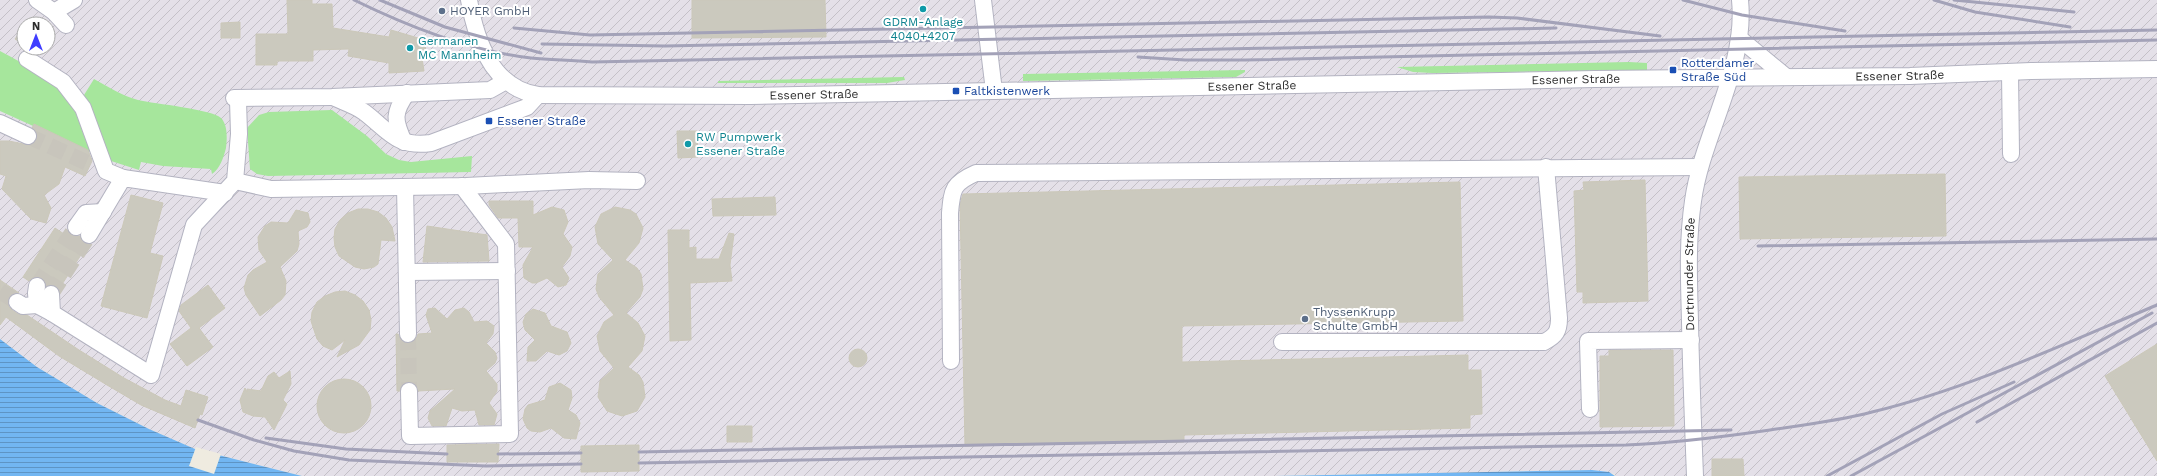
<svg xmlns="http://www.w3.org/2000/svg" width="2157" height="476" font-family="'Work Sans',sans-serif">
<defs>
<pattern id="industrial-furrows" width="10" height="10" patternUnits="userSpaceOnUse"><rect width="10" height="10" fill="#e4e0e8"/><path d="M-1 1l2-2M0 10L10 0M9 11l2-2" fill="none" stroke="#c4c0c7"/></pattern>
<pattern id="water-rules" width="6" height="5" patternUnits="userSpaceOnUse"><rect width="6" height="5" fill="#72b6f2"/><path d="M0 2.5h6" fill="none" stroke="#5e94c4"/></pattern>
</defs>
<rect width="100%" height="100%" fill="#efebe0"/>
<!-- industrial -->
<path fill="url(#industrial-furrows)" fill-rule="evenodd" d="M0 0H2157V476H1615V474L1592 470 1274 476H302L195 449 149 429 97 403 37 367 0 339ZM24 24H48V48H24Z"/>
<!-- grass -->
<path fill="#a6e69c" d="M0 51C27 66 59 80 76 108 85 121 89 139 95 154L0 111Z
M1629 62 1647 63V70L1432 73 1413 72 1397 67Z
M1245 70V72L1236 77 1023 81V74Z
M904 77 905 80 887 83H718V81Z
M94 79C108 87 123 96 138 100 155 104 211 109 221 118 228 125 227 139 226 148 224 156 220 169 212 174L211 169 163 166 141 162 139 170 108 160 94 118 84 95Z
M332 110 367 136 386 154 399 160 411 162 472 156 471 172 268 176 257 174 250 169 247 128 259 115 269 112Z"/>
<!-- water -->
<path fill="url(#water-rules)" d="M0 339 37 367 97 403 149 429 195 449 302 476H0Z
M1592 470 1609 472 1615 476H1274Z"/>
<!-- pier -->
<path fill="#efebe0" d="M196 447 221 454 214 474 189 466Z"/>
<!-- building -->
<path fill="#cbc9be" stroke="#cbc8b9" d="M287 0H312V4H332L333 28 389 37 391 30 425 40 426 57 422 58 424 71 389 73V63L348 56 349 49 313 50V61H277V65H256V34H288Z
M692 0H825L826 37 692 38Z
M32 17 42 24H26Z
M240 22V38H221V23Z
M24 27V45L15 39Z
M34 124 88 150 92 161 85 176 65 167 59 184 44 195 51 208 46 223 31 219 2 189 6 176 0 174V141H9L28 145 33 144 37 136 32 128Z
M677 131H697L698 157 678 158Z
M1945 174 1946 236 1740 239 1739 177Z
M1645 180 1648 301 1583 303V292H1577L1574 191 1584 190 1583 182Z
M1460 182 1463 321 1182 326V362L1468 355V370H1481L1482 414 1470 415V428L1184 435V442L965 446 960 204 963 194Z
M131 195 163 203 150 253 163 256 147 318 101 306Z
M775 197 776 215 713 216 712 199Z
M489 201H533V215L552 207 564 210 568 222 563 234 572 247 570 256 562 267 569 278 566 285 558 287 547 278 536 283H532L524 278 523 265 533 247H519L518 218H498L489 205Z
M615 207 630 210 636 214 643 228 639 243 625 260 637 268 641 274 643 289 640 297 626 313 638 323 645 336 642 351 628 367 639 375 643 382 645 397 637 411 622 416 607 411 598 397 600 381 614 368 600 351 597 336 604 322 614 315 599 297 596 289 598 274 613 260 598 244 595 227 601 214Z
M358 209H368L378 212 386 218 392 227 395 241 381 240 378 264 374 267 364 269 355 267 339 256 335 247 334 238 335 229 340 220 348 213Z
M296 210 308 213 310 222 307 227 298 231 299 244 297 251 280 267 286 281 285 295 281 300 260 316 246 295 244 288 248 275 253 270 267 262 259 250 258 237 265 226 271 222 288 223Z
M427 226 487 235 489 261 423 262Z
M55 228 67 236 69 233 75 236H80L84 243 88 244 59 289 55 285 46 286 43 279 39 277H33L29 281 23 277Z
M668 230H689V248L696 247V259H719L729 233 734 234 730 265 732 281 690 283 691 340 670 341Z
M0 280 19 293H13L9 297 8 306 12 310 18 314 27 315 79 350 124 378 165 400 181 406 186 390 208 397 202 415 200 414 195 428 141 405 107 385 59 356 6 317 0 325Z
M208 285 225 308 199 328 213 347 187 366 170 344 191 328 179 311 181 305Z
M345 291 355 295 363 301 369 310 371 320 370 330 359 345 337 357 345 340 332 350 323 346 317 339 311 321 312 312 317 302 325 296 335 292Z
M435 308 447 319 455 310 464 308 469 312 474 322 487 321 494 326 493 334 486 343 495 352 497 358 495 363 486 371 497 384V391L489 403 497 414 494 425H479L475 410 462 411 452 408 446 426H432L428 418 430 411 455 389 418 391 414 383 408 382 404 383 400 391H397L396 334H398L403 342 409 343 416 339 418 334 432 333 426 315 428 309Z
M533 309 545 313 551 326 567 332 571 343 567 351 559 355 547 351 536 361H527L528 347 535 340 525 330 523 322 526 314Z
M2157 344V461L2105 376Z
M849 358a9 9 0 1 1 18 0a9 9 0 1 1-18 0Z
M1609 350H1673L1674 426 1600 427V356H1609Z
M290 371 291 384 283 400 287 404 274 430 265 417 253 416 243 412 240 400 245 388 247 392V389L261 391 268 376 274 372 279 378Z
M317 406a27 27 0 1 1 54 0a27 27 0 1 1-54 0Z
M560 383 571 390 572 398 568 410 576 415 580 423 576 439 564 438 551 428 540 432 531 431 527 428 523 419 525 409 528 405 545 400 549 387Z
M727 426H752V442H727Z
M499 444 498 462H447V445Z
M639 445V471L581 472V446Z
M1712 459H1743L1744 476H1712Z"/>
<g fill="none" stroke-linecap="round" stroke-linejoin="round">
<!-- minor-tunnel -->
<path stroke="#c8c5bc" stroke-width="16" stroke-dasharray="16 8" stroke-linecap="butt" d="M28 136 90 164
M37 286 76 227
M0 291 17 302
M51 294 89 235
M408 334 409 391"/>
<defs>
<g id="minor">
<path d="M37 0 54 12 66 25"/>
<path id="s1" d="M469 0C476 41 492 88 538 95L750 96 1595 79 1910 76 2031 71 2157 69"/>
<path d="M983 0 994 91"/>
<path d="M54 12 74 0"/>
<path d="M1739 38 1785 76"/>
<path d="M27 59 63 82 83 108 106 171 123 178"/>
<path d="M2010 72 2011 154"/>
<path d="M234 98 332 97 490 90 506 81"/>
<path d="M335 98C344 102 356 106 364 112 388 130 396 148 431 143L527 107 538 95"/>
<path d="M0 123 28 136"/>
<path d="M404 142C394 120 393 113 407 93"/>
<path d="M235 181 271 189 466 186 589 180 637 181"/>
<path d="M405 187 408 334"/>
<path d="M76 227 86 213 103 212"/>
<path d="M89 235 123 178 225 193"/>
<path d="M407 272 507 271"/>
<path d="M37 286 36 293 37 305 52 313"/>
<path d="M51 294 52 313 151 375 194 225 235 181 239 134 238 100"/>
<path d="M17 302 23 306 37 305"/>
<path d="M1282 342H1544C1556 336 1559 331 1559 318L1546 167"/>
<path d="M951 361 950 213C952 189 953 183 976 173L1699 167"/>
<path d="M409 391 410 436 510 434 506 244 462 186"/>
<path d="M1590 409 1588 341 1691 340"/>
<path id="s2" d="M1695 476C1693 425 1691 373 1690 322 1689 281 1687 242 1693 201 1702 135 1747 68 1740 0"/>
</g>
</defs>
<!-- minor casing -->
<use href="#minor" stroke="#b3b3c1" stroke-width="18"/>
<!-- minor -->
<use href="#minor" stroke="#fff" stroke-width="16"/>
<!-- rail -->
<path stroke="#a3a2b8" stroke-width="3" d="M354 0C409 27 469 51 531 58 551 60 571 60 592 62L2157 30
M380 0 445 27 541 53
M1683 0 1742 15 1845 31
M1934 0 1975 12 2070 27
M1954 0 2074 12
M514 28 590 35 1489 17 1517 18 1660 36
M542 44 665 46 1556 28
M1138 57 1185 60H1245L2157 40
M1758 246 2157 239
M198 420 254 440 294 451 349 460 486 466 581 464
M1977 422 2157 323
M266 438 346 449 447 454
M639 452 1731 430
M498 454 581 453
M639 463 1626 445C1675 443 1722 437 1770 430 1804 425 1838 421 1872 412 1970 388 2064 344 2157 305
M1827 476 1942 414 2014 382
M1851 476 2152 313"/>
</g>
<!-- markers -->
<g fill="#0f9aa8" stroke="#fff" stroke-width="1.5">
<circle cx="923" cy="9" r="4"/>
<circle cx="410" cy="48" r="4"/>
<circle cx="688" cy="144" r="4"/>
</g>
<g fill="#5c6f8a" stroke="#fff" stroke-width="1.5">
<circle cx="442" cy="11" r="4"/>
<circle cx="1305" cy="319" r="4"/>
</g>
<g fill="#1a4fb4" stroke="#fff" stroke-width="1.5">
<rect x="1669" y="66" width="8" height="8" rx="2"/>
<rect x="952" y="87" width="8" height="8" rx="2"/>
<rect x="485" y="117" width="8" height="8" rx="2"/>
</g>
<g text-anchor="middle" stroke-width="4" stroke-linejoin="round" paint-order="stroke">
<!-- service labels -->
<g font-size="12" fill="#4e5e75" stroke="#fff" text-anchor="start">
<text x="450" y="15">HOYER GmbH</text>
<text x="1313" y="316">ThyssenKrupp<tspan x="1313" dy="14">Schulte GmbH</tspan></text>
</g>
<!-- culture labels -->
<g font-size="12" fill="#0d838f" stroke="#fff" text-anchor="start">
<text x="923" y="26" text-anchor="middle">GDRM-Anlage<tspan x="923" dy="14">4040+4207</tspan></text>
<text x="418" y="45">Germanen<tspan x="418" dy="14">MC Mannheim</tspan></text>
<text x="696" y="141">RW Pumpwerk<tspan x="696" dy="14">Essener Straße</tspan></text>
</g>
<!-- transit labels -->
<g font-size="12" fill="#164399" stroke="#fff" text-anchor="start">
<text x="1681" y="67">Rotterdamer<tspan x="1681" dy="14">Straße Süd</tspan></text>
<text x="964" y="95">Faltkistenwerk</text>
<text x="497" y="125">Essener Straße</text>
</g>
<!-- street labels -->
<g font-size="12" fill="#2d2d2d" stroke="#fff">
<text dy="4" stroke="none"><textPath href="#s1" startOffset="1488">Essener Straße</textPath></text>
<text dy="4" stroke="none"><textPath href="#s1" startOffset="1164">Essener Straße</textPath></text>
<text dy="4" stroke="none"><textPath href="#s1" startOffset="840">Essener Straße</textPath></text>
<text dy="4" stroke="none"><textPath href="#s1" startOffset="402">Essener Straße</textPath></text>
<text dy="4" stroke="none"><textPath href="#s2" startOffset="202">Dortmunder Straße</textPath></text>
</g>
</g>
<!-- north arrow -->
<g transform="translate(36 36)"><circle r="19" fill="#ffffff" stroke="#ababab"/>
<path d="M0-3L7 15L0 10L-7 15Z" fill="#403dff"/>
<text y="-6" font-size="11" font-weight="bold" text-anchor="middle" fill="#2d2d2d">N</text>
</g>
</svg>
